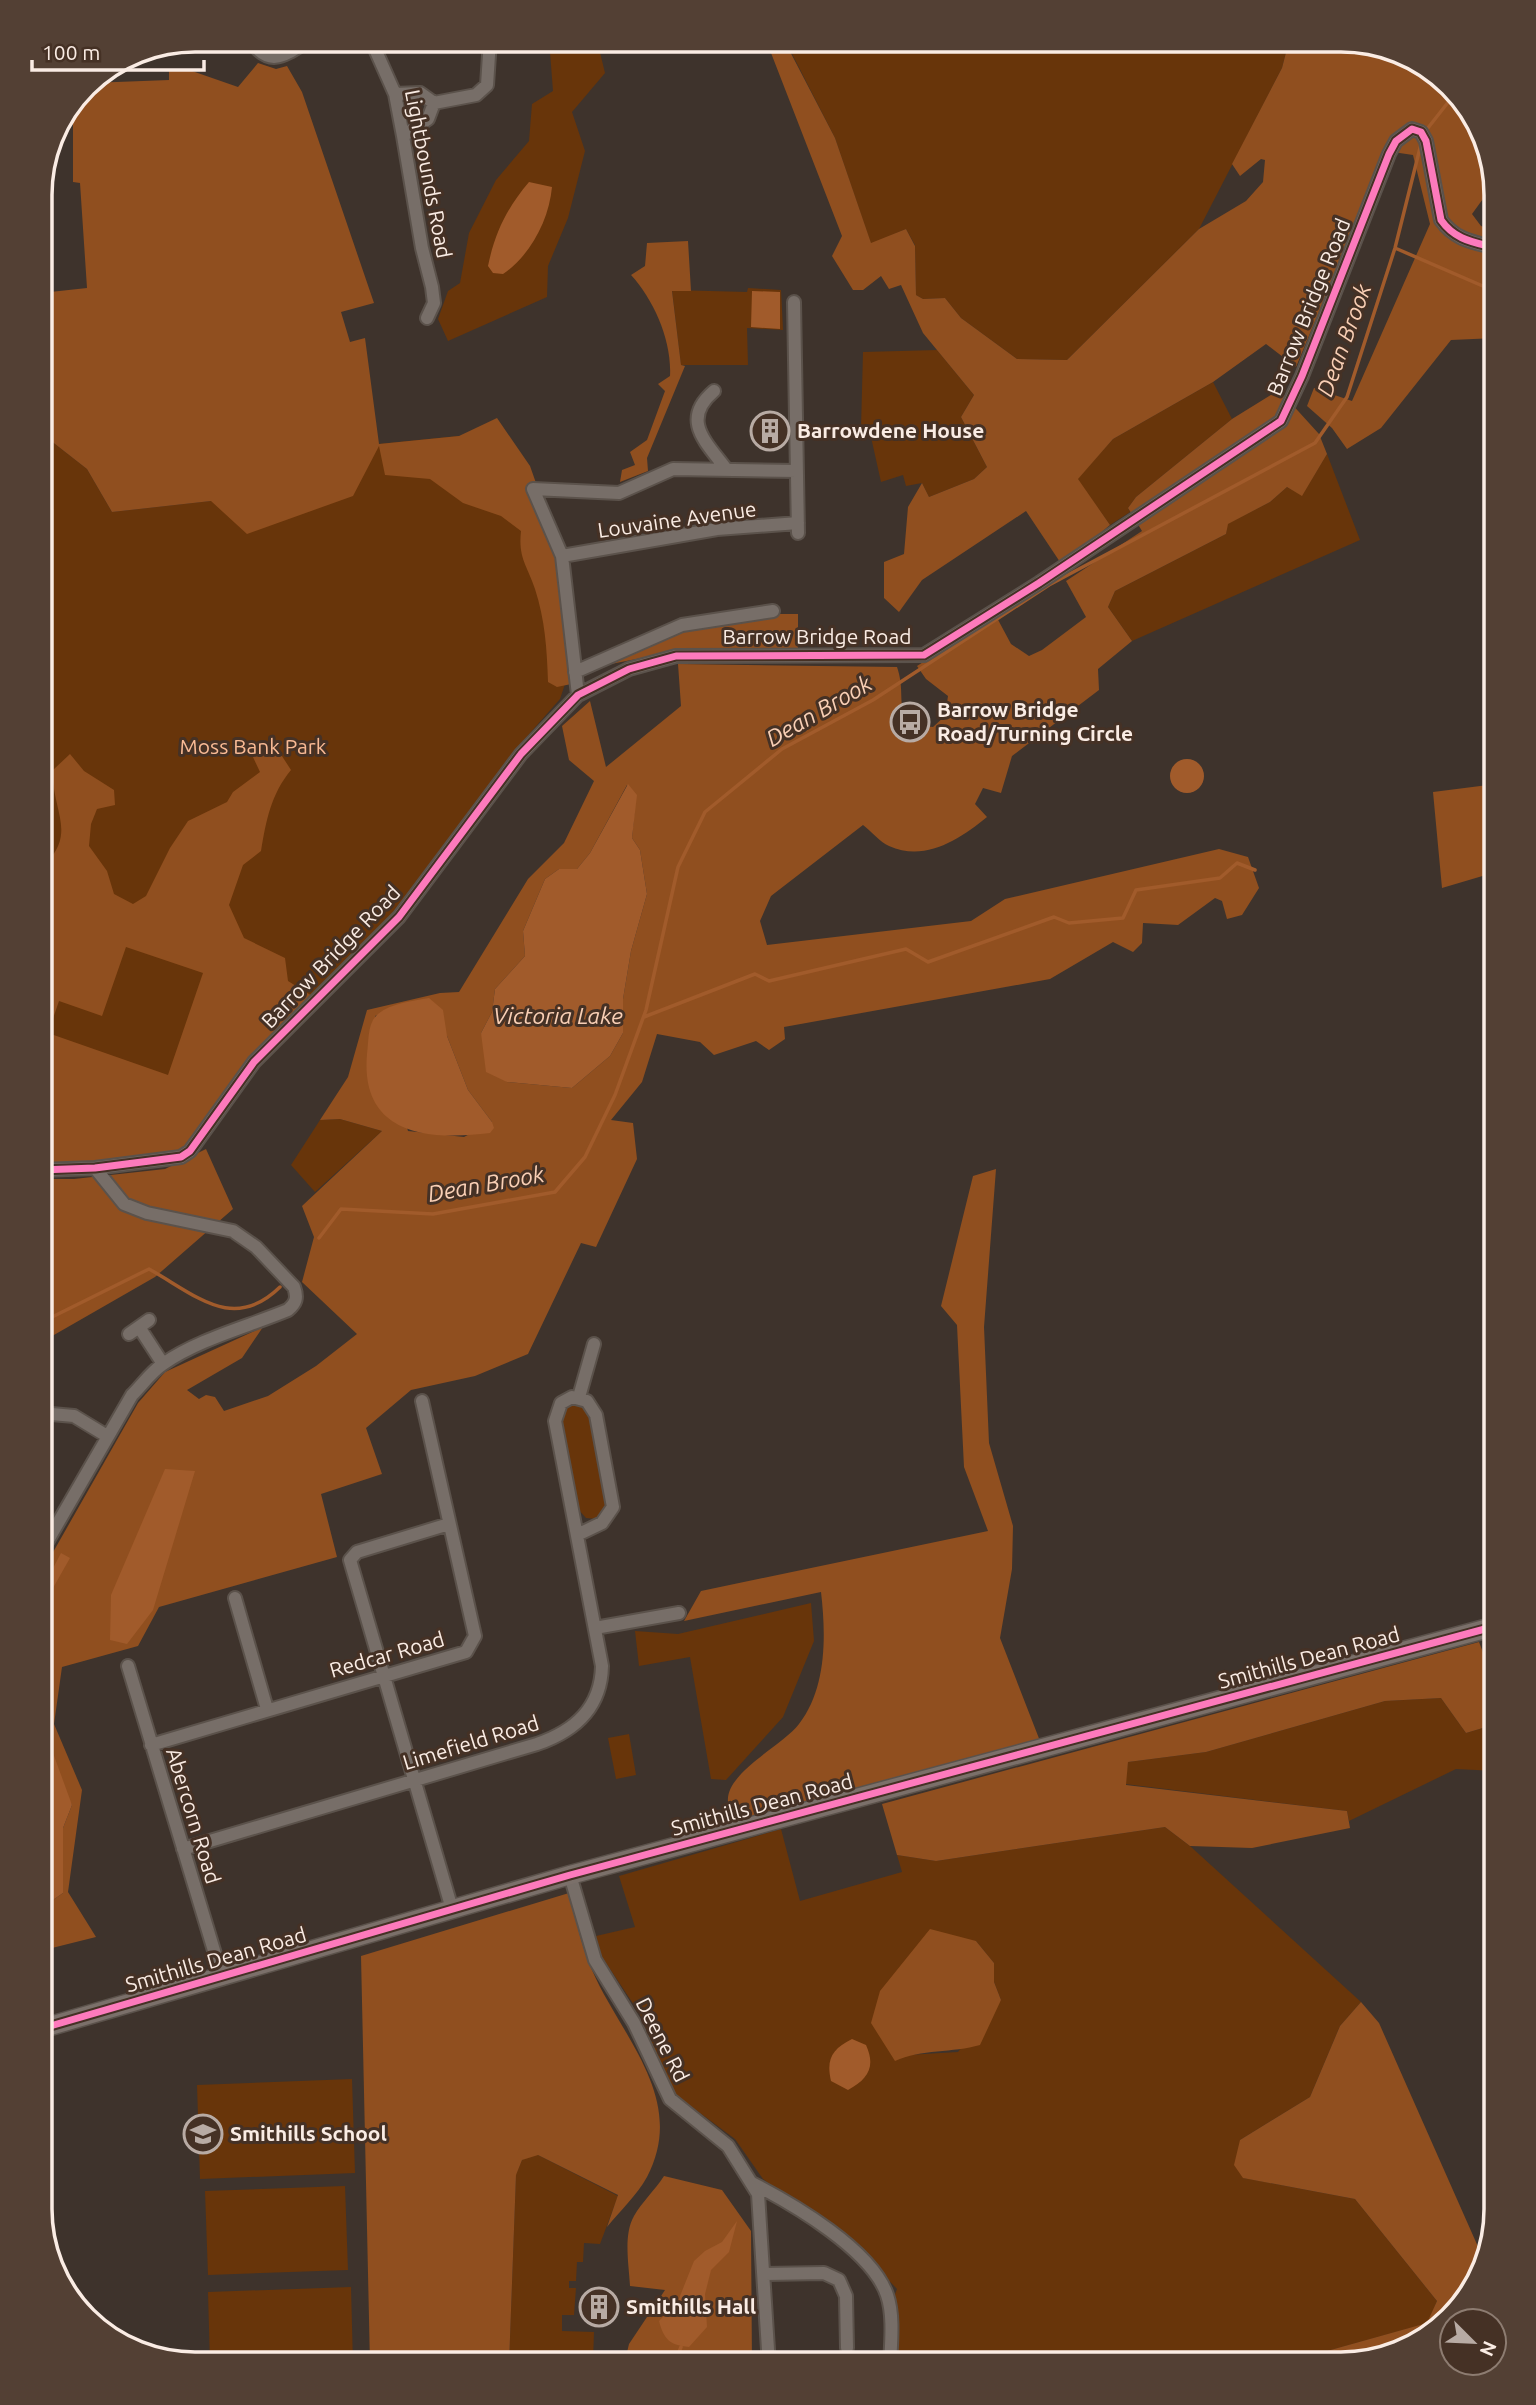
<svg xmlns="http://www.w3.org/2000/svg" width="1536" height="2405" font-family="Ubuntu,sans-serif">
<rect width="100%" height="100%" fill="#3e332c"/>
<!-- green -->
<path fill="#68350a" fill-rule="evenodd" d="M545 40H597L605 73 572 112 585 151 568 218 548 266 547 297 448 341 438 319 448 291 460 283 469 233 496 180 529 141 532 104 553 91 550 52Z
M785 40 1289 41 1282 68 1199 229 1067 360 1017 359 961 318 945 298 923 299 916 295 915 245 906 229 871 244 835 138Z
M748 288 781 290 783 330 747 328 748 365H681L672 290 747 292Z
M937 350 974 395 961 417 987 467 974 479 929 497 922 483 906 486 903 475 881 482 869 428H861L863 352Z
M1213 382 1232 419 1136 497 1128 508 1130 512 1110 525 1077 479 1113 439Z
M41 433 87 469 112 512 211 501 379 444 459 436 528 492 568 675 560 699 523 741 396 912 259 1051 51 1164 52 1055 40 1032Z
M1327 454 1360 540 1132 641 1108 607 1115 591 1226 534 1227 524 1270 502 1287 487 1302 495Z
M340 1119 382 1131 315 1192 291 1165 320 1120Z
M571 1403 585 1406 590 1414 608 1505 597 1519 586 1518 578 1509 561 1420 563 1409Z
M811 1603 814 1641 783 1717 726 1780 711 1779 690 1657 639 1666 635 1631 678 1634Z
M1441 1698 1466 1733 1496 1724V1771L1456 1769 1349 1821 1347 1811 1125 1784 1128 1762 1206 1752 1385 1701Z
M629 1734 636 1775 616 1779 608 1738Z
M1165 1827 1190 1846 1361 2002 1340 2026 1310 2097 1240 2140 1244 2178 1355 2199 1437 2301 1428 2323 1277 2365H894L893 2300 897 2289 861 2251 763 2179 735 2139 673 2093 640 2014 602 1957 596 1936 635 1927 619 1876 781 1829 800 1901 902 1872 897 1855 936 1861ZM976 1941 994 1963V1982L1001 2000 958 2052 907 2055Z
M352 2079 355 2173 200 2179 197 2085Z
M530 2155H538L618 2196 600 2244 584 2243 583 2262H577L576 2281H569V2288H576L574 2315H562V2331L594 2332 593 2360 558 2358 557 2365H509L516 2174 522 2160Z
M345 2186 348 2270 208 2275 205 2191Z
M351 2287 353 2364H210L208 2292Z"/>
<!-- forest -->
<path fill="#904f1f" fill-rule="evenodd" d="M766 40H784L835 138 871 243 906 229 915 246 916 295 923 299 945 298 961 318 1017 359 1067 360 1199 229 1246 201 1263 182 1265 160 1261 159 1240 176 1232 164 1282 68 1289 41H1351L1426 66 1480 127 1493 185 1472 214 1481 226 1496 231V338L1451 340 1381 428 1347 449 1332 428 1307 406 1314 388 1352 401 1430 224 1413 155 1386 151 1296 367 1266 344 1213 382 1113 439 1078 479 1110 525 1062 565 1026 511 922 580 899 612 884 598V562L904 554 908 507 922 483 929 497 974 479 987 467 961 417 974 395 923 333 901 285 889 289 881 276 863 290H853L832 256 842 236Z
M258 63 276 69 287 66 302 92 374 303 341 312 350 342 365 338 379 444 459 436 497 418 530 466 536 483 528 492 562 556 576 683 557 687 548 682C547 649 545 620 535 589 527 565 518 558 521 531L501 516 463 503 430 479 385 475 379 446 353 496 247 534 211 501 112 512 87 469 41 433V293L87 288 80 183 73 182V111H69L90 83 169 80V69L192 71 238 87Z
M688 241 691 291H672L681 365 685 366 647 458 648 471 620 482 622 470 635 465 630 452 647 440 665 391 658 384 670 376C672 341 654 300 631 275L645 266 647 243Z
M1279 390 1319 434 1327 454 1302 496 1287 487 1270 502 1228 524 1226 534 1115 591 1108 607 1132 641 1098 669 1099 690 1012 756 1001 793 983 788 975 804 987 817C959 840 925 862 889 846 880 842 871 831 863 825L771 896 760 921 767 945 971 921 1005 899 1219 849 1248 857 1259 888 1242 915 1227 919 1222 901 1215 898 1178 925 1143 923 1142 943 1133 952 1113 942 1050 979 784 1027 785 1039 769 1050 756 1041 714 1055 700 1042 657 1034 642 1082 611 1120 633 1123 637 1159 596 1247 581 1243 528 1354 475 1376 411 1390 366 1428 382 1474 321 1494 337 1557 159 1607 138 1646 62 1667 54 1724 82 1790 68 1892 96 1937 40 1951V1909L63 1893V1828L72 1805 42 1754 40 1776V1575L138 1403 165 1372 263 1327 242 1358 187 1390 199 1399 206 1395 215 1397 224 1411 268 1396 316 1366 357 1334 302 1282 314 1237 302 1206 382 1131 340 1119 320 1120 348 1077 367 1010 440 993 459 992 528 879 564 843 594 781 569 760 562 726 590 701 606 767 681 706 678 664 897 667C904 688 899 697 904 717L916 725 933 727 945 716 948 696 926 679 917 666 996 616 1011 644 1029 656 1042 650 1086 617 1066 581 1142 531 1128 508 1136 497 1232 419ZM627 785 636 795 632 838 640 850 647 894 631 951 623 999V1033L610 1056 572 1088 507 1082 481 1033 492 1012 495 989 525 956 523 931 545 879 559 869H577L590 853ZM407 1003 447 1036 468 1090 492 1122 464 1137 408 1131 375 1016Z
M776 614H798V648L677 651 611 664 660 639 702 625Z
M264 748 280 753 291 770C271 794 266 821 261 851L243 865 229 905 244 938 285 958 288 981 317 999 254 1062 190 1151 95 1168 51 1164 52 1055 40 1032V869C80 834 51 812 53 770L70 754 84 771 114 790 115 805 97 809 91 824 89 846 107 871 114 894 133 904 146 896 170 848 188 821 227 802 233 792 260 772 252 755ZM126 947 203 973 168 1075 48 1033 59 1001 102 1016Z
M1496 784V872L1442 888 1433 792Z
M206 1149 233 1209 155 1277 40 1343V1179H74L165 1169Z
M996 1169 984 1327 989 1443 1013 1526 1012 1569 1000 1638 1040 1741 735 1822C732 1816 728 1808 728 1802 725 1773 782 1746 799 1724 827 1688 826 1635 821 1592L684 1621 701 1591 988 1531 964 1467 957 1325 941 1306 973 1176Z
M1479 1642 1496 1686V1724L1466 1733 1441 1698 1385 1701 1206 1752 1128 1762 1126 1785 1347 1811 1350 1828 1252 1848 1190 1846 1165 1827 936 1861 897 1855 882 1804Z
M569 1893C576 1918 581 1946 592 1970 621 2037 688 2099 647 2177 637 2195 620 2211 607 2227L618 2195 538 2155 522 2160 516 2175 509 2365 370 2364 361 1956Z
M930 1929 976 1941 994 1963V1982L1001 2000 980 2045C953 2053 921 2049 895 2061L871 2023 880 1991Z
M40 1967 53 2015 40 2018Z
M1361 2002 1379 2023 1483 2258 1475 2287 1409 2349 1340 2365H1277L1427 2323 1437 2301 1355 2199 1243 2178 1234 2165 1240 2140 1310 2097 1340 2026Z
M664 2176 722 2190 751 2231 752 2365H624L629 2344 665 2290 630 2286C629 2265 623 2235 634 2216 642 2202 655 2190 664 2176Z
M845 2354 860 2355 869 2365H833Z"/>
<!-- water -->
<path fill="#a15b2b" d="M529 182 552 187C549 220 530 256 503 274L493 273 488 266C495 232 507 208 529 182Z
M752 291 780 292V329L751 327Z
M1170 776a17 17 0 1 1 34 0a17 17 0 1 1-34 0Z
M628 784 637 795 632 838 640 850 647 894 631 951 623 999V1033L610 1056 572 1088 507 1082 486 1072 481 1033 492 1012 495 989 525 956 523 931 545 879 559 869H577L590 853Z
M429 998 443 1010 447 1036 468 1090 492 1122 494 1128 490 1133C427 1141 360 1134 367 1054 369 1041 367 1023 378 1014 391 1003 413 1001 429 998Z
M165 1469 195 1471 153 1610 127 1644 110 1640 111 1595Z
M61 1553 70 1558 40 1611V1593Z
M49 1742 72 1805 63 1828V1893L40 1909C40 1869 32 1773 49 1742Z
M852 2039 866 2045C876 2067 868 2079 848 2090L831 2081C826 2059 832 2049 852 2039Z
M737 2221 729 2252 711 2270 705 2294 707 2327 689 2347C670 2345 664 2340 659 2321L678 2301 694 2261 705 2251 722 2242Z"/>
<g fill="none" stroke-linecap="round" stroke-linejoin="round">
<!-- stream -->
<path stroke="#a15b2b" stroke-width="3.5" d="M1424 133 1453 96
M1395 248 1492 290 1496 288
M644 1017 755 974 769 981 906 949 928 962 1054 917 1069 923 1123 918 1136 890 1220 878 1237 863 1255 870
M319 1238 341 1209 433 1214 555 1192 585 1157 615 1095 646 1010 678 867 705 812 782 749 873 700 1049 585 1315 443 1347 397 1395 248 1421 144
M40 1323 149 1269C196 1295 233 1333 280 1287
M674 2365 681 2347"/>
<defs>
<path id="street" d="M250 40C270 69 285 55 309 40
M371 40 395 94 403 136 422 248 432 287 434 303 427 318
M395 94 420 93 434 103 476 95 487 85 490 40
M403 136 428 119 434 103
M794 302 798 533
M714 391C680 420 706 442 726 469
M562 556 717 529 798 523
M575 672 682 625 773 611
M578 695 562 556 533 489 619 493 673 469 797 471
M40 1170 95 1168 181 1157 190 1151 254 1062 399 917 521 754 578 695 629 669 676 656 924 655 1039 583 1281 421 1302 376 1389 154 1396 141 1412 129 1421 132 1426 141 1441 220C1455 240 1473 242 1496 248
M139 1327 163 1364
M129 1334 149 1320
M579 1397 594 1344
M40 1413 74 1416 107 1436
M40 1413 41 1395
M449 1524 357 1552 350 1560 452 1909
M40 1554 132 1395C142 1385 151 1372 163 1364 199 1339 247 1327 288 1310 296 1303 298 1298 294 1287L256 1247 233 1231 147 1213 124 1204 95 1168
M235 1598 267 1709
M595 1628 679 1613
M128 1666 222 1977
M151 1745 466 1652 475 1636 422 1401
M183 1849 537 1744C575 1731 601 1708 602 1666L555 1421 561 1403 572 1397 587 1401 596 1415 613 1507 602 1523 579 1534
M570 1875 595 1960 634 2023 670 2099 728 2146 758 2194 769 2365
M752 2183C793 2204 872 2250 887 2295 894 2315 891 2343 890 2365
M765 2274 824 2273 839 2280 846 2296 847 2348"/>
<path id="secondary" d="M40 2029 570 1875 1496 1626"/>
</defs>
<!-- street casing -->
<use href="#street" stroke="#5b524b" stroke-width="16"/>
<!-- secondary casing -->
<use href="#secondary" stroke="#5b524b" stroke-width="21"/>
<!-- street -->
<use href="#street" stroke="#776e68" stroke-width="12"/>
<!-- secondary -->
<use href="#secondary" stroke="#7b706a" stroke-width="18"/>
<defs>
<path id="cycleway" d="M40 1170 95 1168 181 1157 190 1151 254 1062 399 917 521 754 578 695 629 669 676 656 924 655 1039 583 1281 421 1302 376 1389 154 1396 141 1412 129 1421 132 1426 141 1441 220C1455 240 1473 242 1496 248
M40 2029 570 1875 1496 1626"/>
</defs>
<!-- cycleway casing -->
<use href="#cycleway" stroke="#453125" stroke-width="11"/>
<!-- cycleway -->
<use href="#cycleway" stroke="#fd7abc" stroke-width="7"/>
</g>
<!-- icons -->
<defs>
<symbol id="building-ring" viewBox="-11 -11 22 22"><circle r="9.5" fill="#453125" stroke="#b8aba4" stroke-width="1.5"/><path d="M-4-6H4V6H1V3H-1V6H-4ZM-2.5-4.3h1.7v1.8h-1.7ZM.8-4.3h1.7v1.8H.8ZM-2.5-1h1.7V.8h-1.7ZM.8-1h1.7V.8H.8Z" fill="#b8aba4"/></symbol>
<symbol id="bus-ring" viewBox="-11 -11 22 22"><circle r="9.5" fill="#453125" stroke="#b8aba4" stroke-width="1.5"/><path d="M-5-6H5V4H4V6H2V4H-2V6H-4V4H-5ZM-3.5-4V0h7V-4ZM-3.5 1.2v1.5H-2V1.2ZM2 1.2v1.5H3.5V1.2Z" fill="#b8aba4"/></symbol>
<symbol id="school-ring" viewBox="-11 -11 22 22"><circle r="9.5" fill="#453125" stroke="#b8aba4" stroke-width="1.5"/><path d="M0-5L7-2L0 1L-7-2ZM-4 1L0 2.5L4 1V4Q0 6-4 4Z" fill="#b8aba4"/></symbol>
</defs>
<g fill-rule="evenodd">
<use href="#building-ring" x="748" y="409" width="44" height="44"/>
<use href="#bus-ring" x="888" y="700" width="44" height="44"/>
<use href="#school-ring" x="181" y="2112" width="44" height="44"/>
<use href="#building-ring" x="577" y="2285" width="44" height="44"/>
</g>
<g text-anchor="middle" stroke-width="6" stroke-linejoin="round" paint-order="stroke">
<!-- street labels -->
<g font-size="21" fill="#faece4" stroke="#453125">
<text transform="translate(428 174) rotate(79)" y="7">Lightbounds Road</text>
<text transform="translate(1309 307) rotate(-68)" y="7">Barrow Bridge Road</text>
<text transform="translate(677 520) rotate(-8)" y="7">Louvaine Avenue</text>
<text x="817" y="644">Barrow Bridge Road</text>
<text transform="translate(331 957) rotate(-46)" y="7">Barrow Bridge Road</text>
<text transform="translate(387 1655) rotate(-16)" y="7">Redcar Road</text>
<text transform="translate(1309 1658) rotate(-15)" y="7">Smithills Dean Road</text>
<text transform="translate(471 1743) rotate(-17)" y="7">Limefield Road</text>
<text transform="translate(762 1805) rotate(-15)" y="7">Smithills Dean Road</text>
<text transform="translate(193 1816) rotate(73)" y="7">Abercorn Road</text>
<text transform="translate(216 1960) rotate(-16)" y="7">Smithills Dean Road</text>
<text transform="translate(662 2040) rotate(63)" y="7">Deene Rd</text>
</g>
<!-- poi labels -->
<g font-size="21" font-weight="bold" fill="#faece4" stroke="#453125" text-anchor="start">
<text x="797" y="438">Barrowdene House</text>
<text x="937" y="717">Barrow Bridge<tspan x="937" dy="24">Road/Turning Circle</tspan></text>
<text x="230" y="2141">Smithills School</text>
<text x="626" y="2314">Smithills Hall</text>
</g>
<!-- park labels -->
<g font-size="21" fill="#f9ba94" stroke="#453125">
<text x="253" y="754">Moss Bank Park</text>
</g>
<!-- water labels -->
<g font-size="23" font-style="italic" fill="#f9cfb5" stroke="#453125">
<text transform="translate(1344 340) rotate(-70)" y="8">Dean Brook</text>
<text transform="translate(819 711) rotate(-30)" y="8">Dean Brook</text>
<text x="558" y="1024">Victoria Lake</text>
<text transform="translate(486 1184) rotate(-10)" y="8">Dean Brook</text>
</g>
</g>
<!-- crop -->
<path d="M0 0H1536V2405H0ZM195 52H1341A143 143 0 0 1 1484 195V2209A143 143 0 0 1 1341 2352H195A143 143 0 0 1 52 2209V195A143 143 0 0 1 195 52Z" fill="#534034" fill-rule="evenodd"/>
<path fill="none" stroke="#faece4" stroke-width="3.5" d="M195 52H1341A143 143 0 0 1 1484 195V2209A143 143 0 0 1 1341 2352H195A143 143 0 0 1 52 2209V195A143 143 0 0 1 195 52Z"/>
<!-- north arrow -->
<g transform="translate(1473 2342) rotate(114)"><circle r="33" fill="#453125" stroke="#8d7c71" stroke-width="2"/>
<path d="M0-5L12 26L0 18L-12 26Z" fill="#b8aba4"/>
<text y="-10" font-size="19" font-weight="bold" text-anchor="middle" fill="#faece4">N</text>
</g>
<!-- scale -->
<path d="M32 60v10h172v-10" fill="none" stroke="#faece4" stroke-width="3.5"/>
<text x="42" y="60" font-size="21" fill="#faece4" stroke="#453125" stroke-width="5" paint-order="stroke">100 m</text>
</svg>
